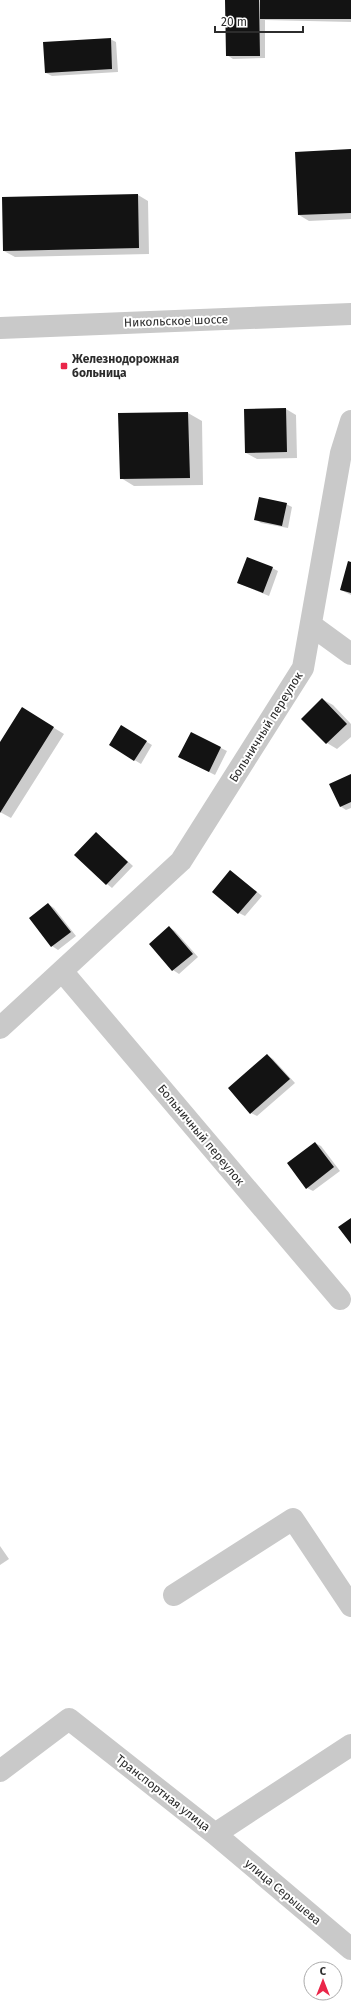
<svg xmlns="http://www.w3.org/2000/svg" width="351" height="2009" font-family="'Fira Sans',sans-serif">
<rect width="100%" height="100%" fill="#fff"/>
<!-- shadow -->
<path fill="#0003" d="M226 0H351V22L265 20V58L233 59 227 55Z
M110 39 116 42 118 72 52 76 46 73Z
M351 150V219L309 221 299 215Z
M138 195 148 201 149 254 15 257 4 251Z
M286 409 296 415 297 458 257 459 246 453Z
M188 413 202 421 203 485 134 486 121 478Z
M286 504 292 507 288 528 261 523 255 519Z
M351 563V595L341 590Z
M272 568 278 571 269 596 238 583Z
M322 699 333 705 351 724V737L337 749 327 743Z
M33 715 64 734 11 818 0 812V744Z
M122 727 152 745 141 764 110 745Z
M191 733 227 751 215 775 185 760Z
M351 776V808L346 810 340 806Z
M96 833 133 866 112 888 107 884Z
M231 871 262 896 245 916 239 913Z
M48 904 54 908 76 936 58 950 52 946 30 918Z
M169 927 175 931 198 957 179 974 173 970 150 944Z
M267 1055 273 1059 295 1083 257 1116 251 1113Z
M315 1143 321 1146 340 1171 313 1191 307 1188Z
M0 1546 9 1559 0 1565Z"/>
<!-- building -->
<path fill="#131313" d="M225 0H259L260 56H226Z
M260 0H351V19H260Z
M111 38 112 69 45 73 43 42Z
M351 149V213L298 215 295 152Z
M138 194 139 248 3 251 2 197Z
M286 408 287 452 245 453 244 409Z
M188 412 190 478 120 479 118 413Z
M259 497 287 503 282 526 254 520Z
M247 557 273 567 263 593 237 583Z
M348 561 351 562V593L340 590Z
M322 698 347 724 326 744 301 719Z
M22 707 54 727 0 813V742Z
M121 725 147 741 134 761 109 745Z
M191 732 221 747 209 772 178 757Z
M351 774V802L340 807 329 784Z
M96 832 128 862 106 885 74 855Z
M230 870 257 892 238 914 212 892Z
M48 903 71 932 51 947 29 918Z
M169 926 193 954 172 971 149 944Z
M267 1054 290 1079 250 1114 228 1088Z
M315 1142 334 1167 306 1189 287 1163Z
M351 1218V1244L338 1227Z"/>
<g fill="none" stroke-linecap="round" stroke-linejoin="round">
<!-- minor -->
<path stroke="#c9c9c9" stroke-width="22" d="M0 328 351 314
M311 625 351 654
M62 971 340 1299
M0 1028 181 861 303 668 341 453 351 421
M174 1595 293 1519 351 1606
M0 1771 69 1719 215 1834 351 1949
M215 1834 351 1745"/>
</g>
<!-- markers -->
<rect fill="#ea2649" stroke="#fff" stroke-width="1.5" x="60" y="362" width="8" height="8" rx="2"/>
<g text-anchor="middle" stroke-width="4" stroke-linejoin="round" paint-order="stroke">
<!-- street labels -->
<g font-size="12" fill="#2c2c2c" stroke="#fff">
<text transform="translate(176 321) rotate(-2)" y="4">Никольское шоссе</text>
<text transform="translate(266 727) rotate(-58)" y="4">Больничный переулок</text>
<text transform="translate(201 1135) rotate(50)" y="4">Больничный переулок</text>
<text transform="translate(163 1793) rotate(38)" y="4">Транспортная улица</text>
<text transform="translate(283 1892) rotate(40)" y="4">улица Серышева</text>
</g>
<!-- poi labels -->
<g font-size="12" font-weight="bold" fill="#2c2c2c" stroke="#fff" text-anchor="start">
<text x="72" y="363">Железнодорожная<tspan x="72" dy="14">больница</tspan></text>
</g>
</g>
<!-- north arrow -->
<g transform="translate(323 1981)"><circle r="19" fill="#ffffff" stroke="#ababab"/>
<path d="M0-3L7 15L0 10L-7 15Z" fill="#ea2649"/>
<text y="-6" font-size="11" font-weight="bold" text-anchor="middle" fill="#2c2c2c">С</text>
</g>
<!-- scale -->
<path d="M215 26v6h88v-6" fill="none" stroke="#2c2c2c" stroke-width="2"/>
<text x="221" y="26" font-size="12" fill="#2c2c2c" stroke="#ffffff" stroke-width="3" paint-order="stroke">20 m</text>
</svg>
